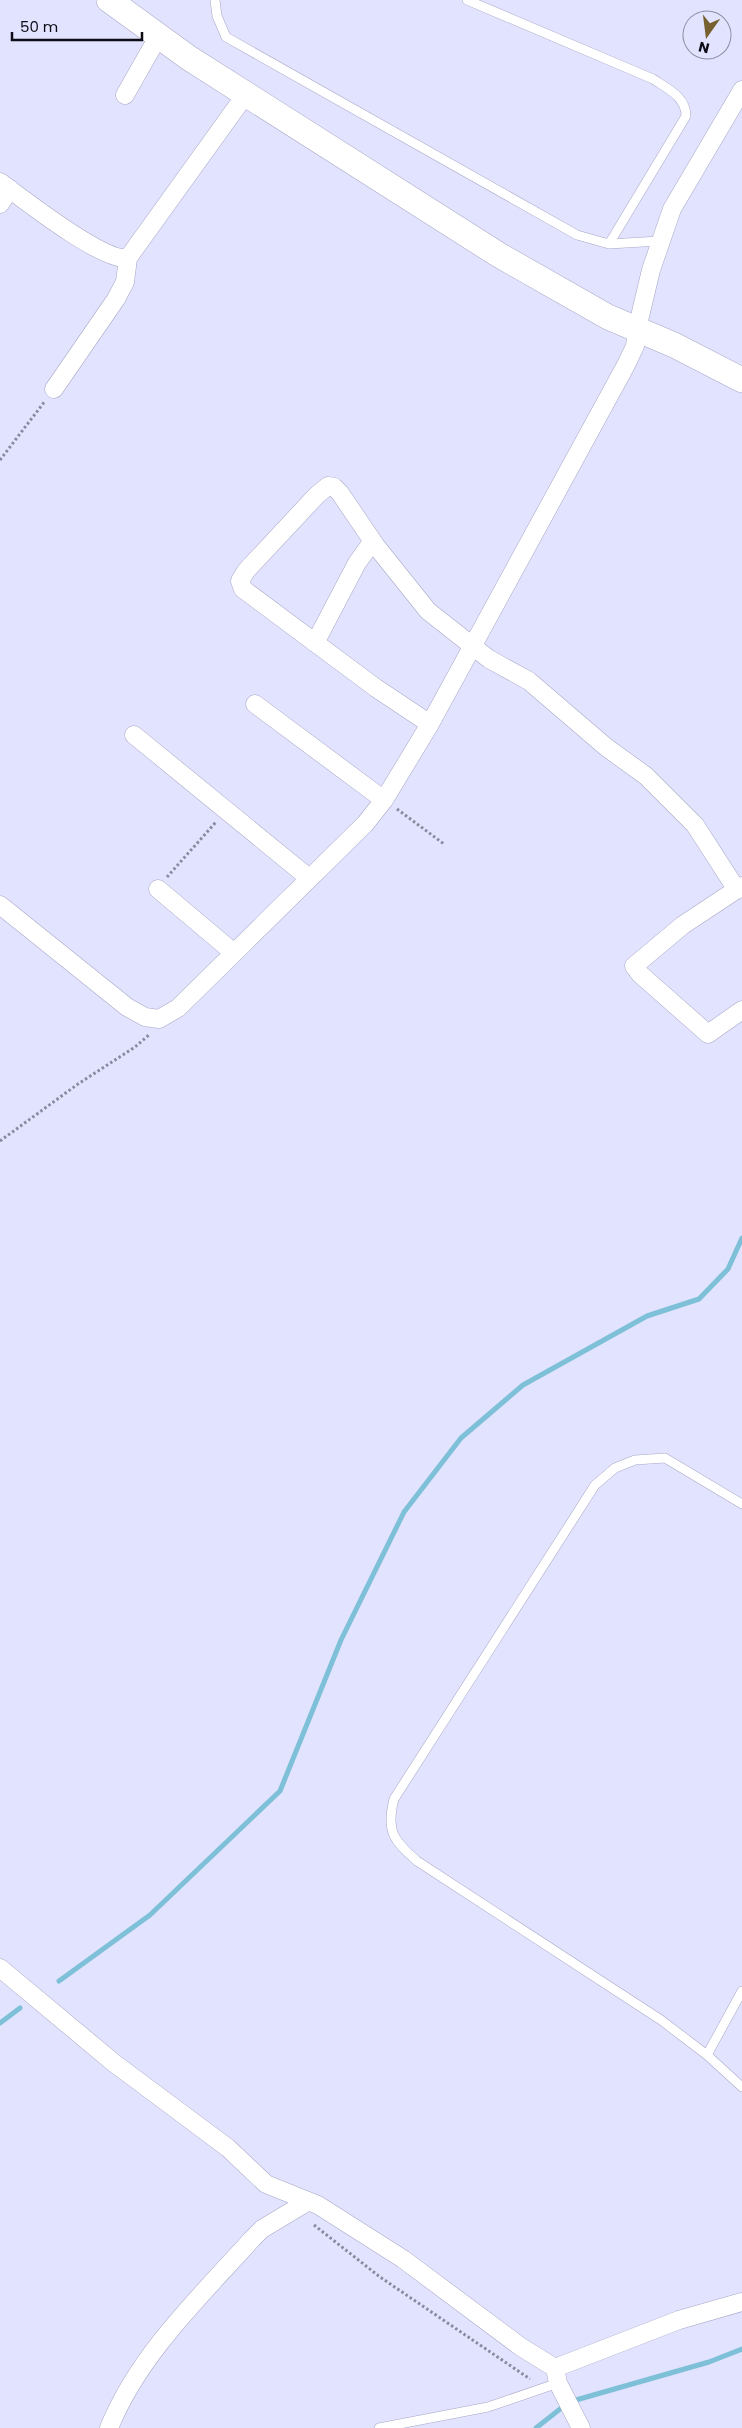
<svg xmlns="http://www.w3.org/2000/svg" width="742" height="2428" font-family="Poppins,sans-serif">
<rect width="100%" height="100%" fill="#e2e3fe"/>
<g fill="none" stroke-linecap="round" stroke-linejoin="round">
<!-- stream -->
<path stroke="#7dc0d7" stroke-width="5" d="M59 1981 150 1915 280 1791 341 1640 404 1512 461 1438 523 1385 647 1316 699 1299 728 1269 742 1238
M0 2023 20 2008
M536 2428 569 2402 709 2362 742 2349"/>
<defs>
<path id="lane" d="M215 0 217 16 226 37 577 235 609 244 660 241
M467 0 653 79C668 89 686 97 686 116L609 244
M742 1504 665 1458 635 1460 615 1468 595 1485 394 1799C386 1831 393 1840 417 1861L661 2020 707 2055 742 2087
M707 2055 742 1991
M379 2428 488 2407 558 2383"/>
<path id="street" d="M125 95 158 37
M0 182C23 199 103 262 128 258L246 94
M0 204 10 189
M54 389 116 299 125 282 128 258
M315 643 357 563 372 542
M255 704 384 800
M430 724 376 688 243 589 240 581 246 571 317 495 328 486 334 487 340 493 376 546 428 611 489 659 529 681 606 747 646 776 695 825 737 890
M134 735 309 878
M742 886 683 925 634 966 640 974 708 1034 742 1010
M158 889 234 953
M0 905 127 1007 145 1017 159 1019 178 1008 365 824 384 800 430 724 626 365 635 346 637 329 651 270 672 209 742 90
M0 1968 114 2063 228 2148 266 2184 318 2205 403 2259 521 2347 555 2368 558 2383 581 2428
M555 2368 679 2320 742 2302
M109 2428C139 2354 200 2297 252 2239L262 2229 307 2202"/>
<path id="secondary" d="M109 0 189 58 499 255 608 317 674 345 742 380"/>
</defs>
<!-- lane casing -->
<use href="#lane" stroke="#a7a7c7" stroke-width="10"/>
<!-- street casing -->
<use href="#street" stroke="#a7a7c7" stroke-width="19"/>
<!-- secondary casing -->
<use href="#secondary" stroke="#a7a7c7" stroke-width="26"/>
<!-- path -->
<path stroke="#8a8a9f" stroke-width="3" stroke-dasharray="2.5 2.5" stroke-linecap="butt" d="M0 460 45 401
M397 809 444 844
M167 877 216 822
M0 1141 78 1084 135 1047 150 1034
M314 2225 380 2277 530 2379"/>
<!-- lane -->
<use href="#lane" stroke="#fff" stroke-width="9"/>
<!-- street -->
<use href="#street" stroke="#fff" stroke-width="18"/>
<!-- secondary -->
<use href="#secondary" stroke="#fff" stroke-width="25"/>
</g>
<!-- north arrow -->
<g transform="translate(707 35) rotate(194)"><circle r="24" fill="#e2e3fe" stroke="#8d8da2"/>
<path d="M0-4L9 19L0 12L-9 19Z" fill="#776030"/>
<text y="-8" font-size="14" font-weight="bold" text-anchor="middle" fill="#0d0c17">N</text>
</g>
<!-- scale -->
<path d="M12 32v8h130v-8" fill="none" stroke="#0d0c17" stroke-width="2.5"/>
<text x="20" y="32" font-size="15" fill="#0d0c17" stroke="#e2e3fe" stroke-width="4" paint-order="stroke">50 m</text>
</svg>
